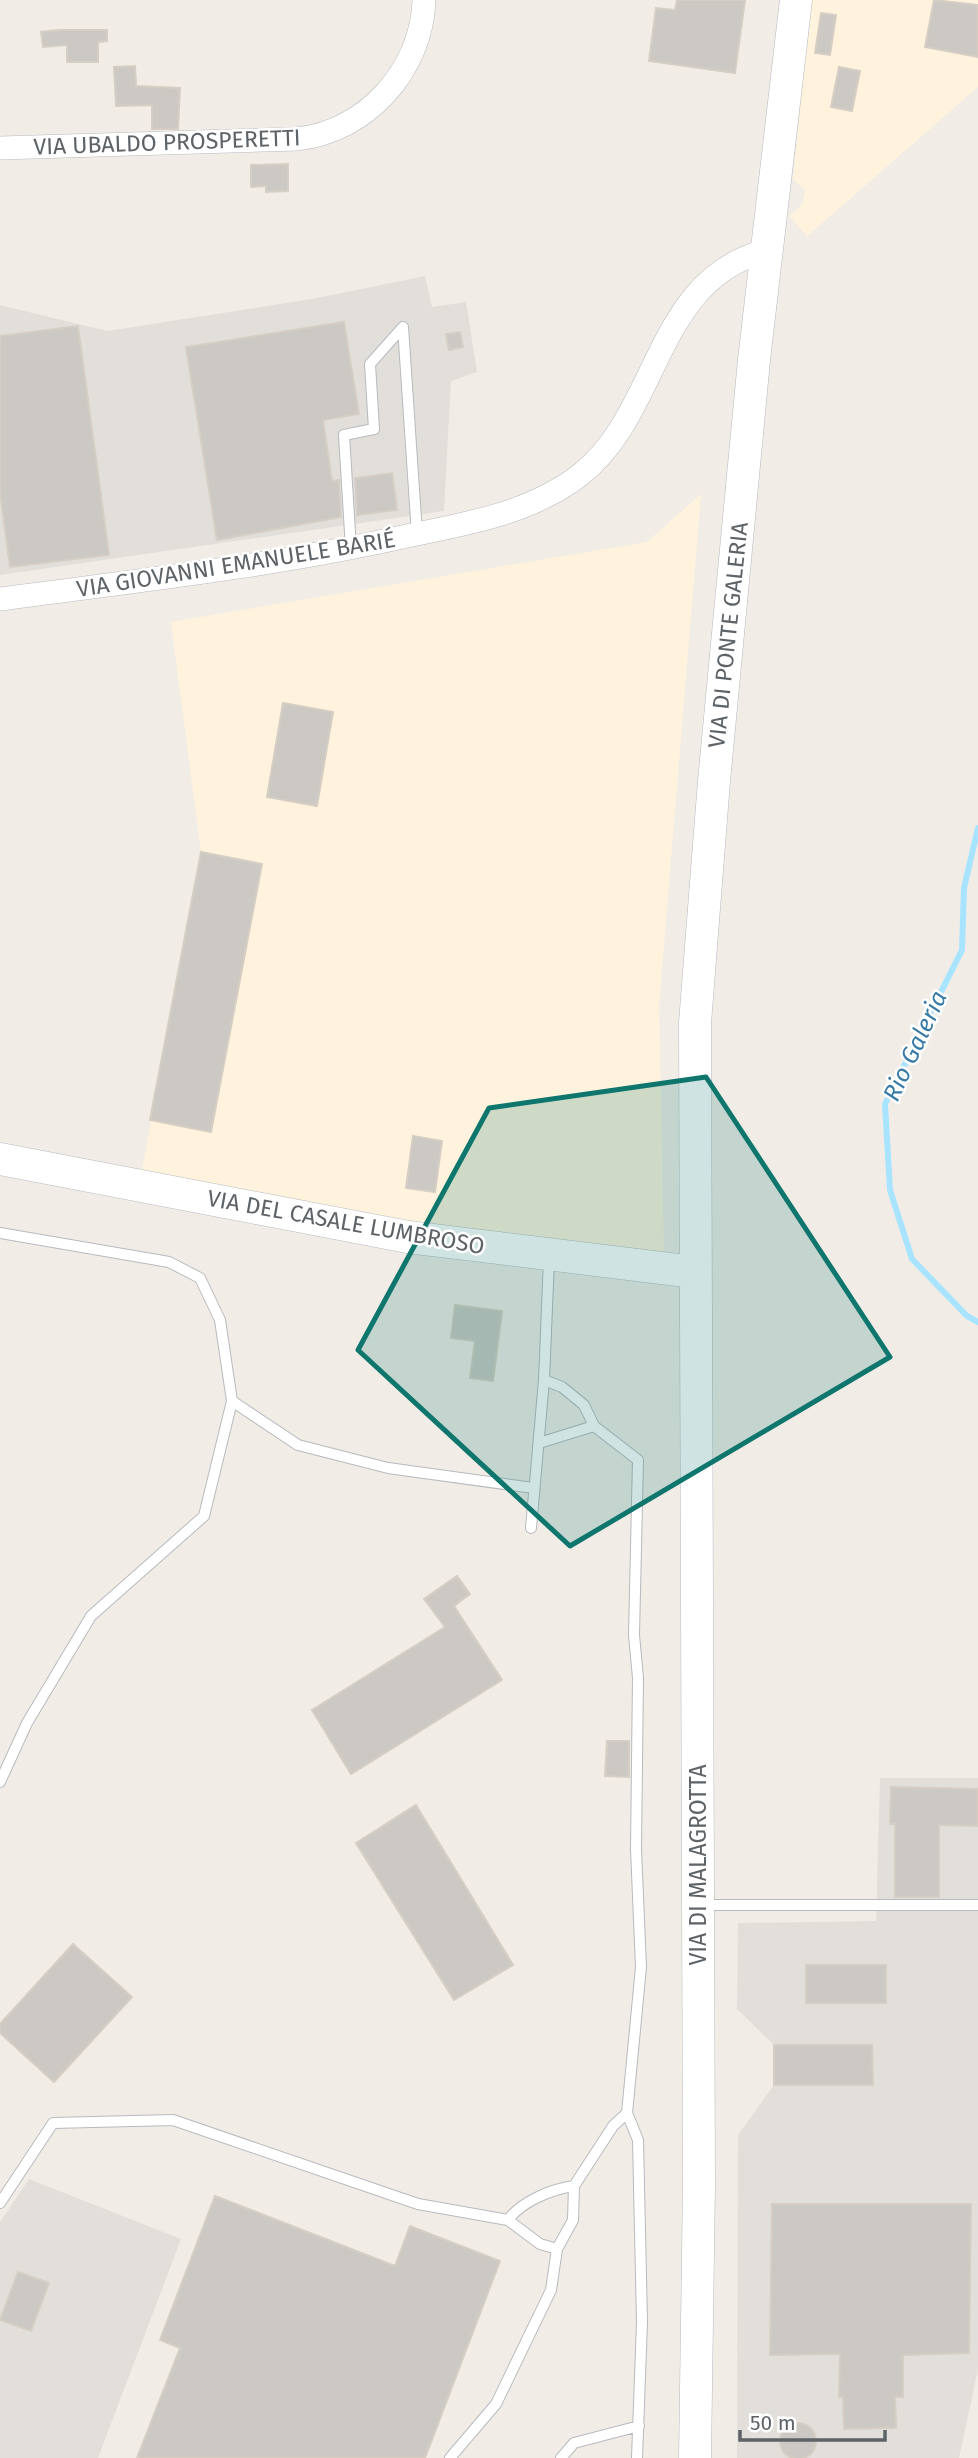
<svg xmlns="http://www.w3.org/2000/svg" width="978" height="2458" font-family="'Fira Sans',sans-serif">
<rect width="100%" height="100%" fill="#f1ede6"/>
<!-- commercial -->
<path fill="#fff3dd" d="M811 0H978V87L807 236 789 216 802 205 805 190 793 180Z
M701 494 659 1005 664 1252 646 1256 358 1215 141 1176 201 852 171 622 647 542Z"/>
<!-- industrial -->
<path fill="#e2dfdb" d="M425 276 432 307 466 302 477 372 451 381 444 511 0 575V305L107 331 312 299Z
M880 1778H978V2370L959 2458H737L738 2135 774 2085V2045L737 2009 738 1923 876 1921Z
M29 2179 181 2239 98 2458H0V2222Z"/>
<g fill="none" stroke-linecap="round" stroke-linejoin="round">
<!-- stream -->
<path stroke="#a8e4ff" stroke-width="6" d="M978 828 964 888 962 950 885 1104 890 1190 912 1259 967 1316 978 1322"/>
</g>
<!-- building -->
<path fill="#ccc8c3" stroke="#d6cec4" stroke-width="2" d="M677 0H745L735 73 649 61 656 8 675 10Z
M934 0 978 5V57L925 47Z
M821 13 836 15 830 55 815 53Z
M60 30H107V41L98 42V62H67V45L43 47 41 32Z
M135 66 136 86 180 88 178 129H152V105L116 106 114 67Z
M839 67 860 71 852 111 831 107Z
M288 164V191L266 192V186L251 187V165Z
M344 322 359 414 323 420 332 481 339 480 341 517 217 540 186 347Z
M78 326 109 555 10 567 0 492V336Z
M460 332 463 347 449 350 446 334Z
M392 473 397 510 357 515 355 478Z
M283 703 333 712 317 806 267 797Z
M201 852 262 864 211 1132 150 1120Z
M413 1136 442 1141 435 1192 406 1188Z
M455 1305 502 1311 493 1381 470 1378 475 1341 451 1338Z
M457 1576 470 1594 454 1606 502 1680 351 1774 312 1710 445 1627 424 1599Z
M607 1741H629V1777L605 1776Z
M891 1787 978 1789V1826L939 1825V1897H895V1824H890Z
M416 1805 513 1965 454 2000 356 1843Z
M73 1944 132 1997 54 2082 0 2033V2024Z
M806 1965H886V2003H806Z
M774 2045H872L873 2085H774Z
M215 2196 395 2266 410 2226 500 2261 425 2458H137L180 2348 160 2340Z
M772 2204H971L969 2353 903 2355V2397H895L896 2428 844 2429 843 2397H839L840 2354 770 2355Z
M18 2272 49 2283 31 2331 0 2320Z
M780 2441a18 18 0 1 1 36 0a18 18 0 1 1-36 0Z"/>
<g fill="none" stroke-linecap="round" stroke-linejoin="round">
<defs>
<path id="lane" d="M351 549 344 435 374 429 370 364 403 327 417 534
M0 1233 169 1262 200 1278 220 1320 232 1401 204 1516 91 1616 27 1723 0 1782
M544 1380 562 1387 584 1405 594 1426 638 1460 634 1635 638 1678 636 1849 641 1967 627 2113 638 2140 642 2322 637 2458
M232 1401 298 1445 388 1468 533 1488
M539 1443 594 1426
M531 1528 544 1380 549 1259
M701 1905H978
M0 2203 53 2123 173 2120 418 2204 508 2220 540 2244 557 2249
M508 2220C521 2202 551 2189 574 2186
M450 2458 496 2404 551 2290 557 2249 573 2220 574 2186 613 2126 627 2113
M561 2458 574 2443 639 2426"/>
<path id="street" d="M0 148 297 139C366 132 422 70 424 0
M0 599C136 581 273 566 407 536 466 524 531 513 580 475 660 413 655 278 766 251"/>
<path id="secondary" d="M0 1159 408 1237 694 1272
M695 2458 699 2185 695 1023 714 781 754 360 796 0"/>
</defs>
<!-- lane casing -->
<use href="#lane" stroke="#b7babe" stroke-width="12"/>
<!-- street casing -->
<use href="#street" stroke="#b7babe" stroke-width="24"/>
<!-- secondary casing -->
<use href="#secondary" stroke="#b5babf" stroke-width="33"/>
<!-- lane -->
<use href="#lane" stroke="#fff" stroke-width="10"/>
<!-- street -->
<use href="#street" stroke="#fff" stroke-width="23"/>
<!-- secondary -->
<use href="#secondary" stroke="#fff" stroke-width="32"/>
</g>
<!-- marked area -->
<path fill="#0f766e" fill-opacity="0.2" stroke="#0f766e" stroke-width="5" stroke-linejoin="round" d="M706 1077 890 1357 570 1546 358 1350 489 1108Z"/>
<g text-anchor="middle" stroke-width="5" stroke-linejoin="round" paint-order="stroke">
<!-- street labels -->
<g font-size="23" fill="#5e6368" stroke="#fff">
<text transform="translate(167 142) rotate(-2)" y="8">VIA UBALDO PROSPERETTI</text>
<text transform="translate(236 564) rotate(-9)" y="8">VIA GIOVANNI EMANUELE BARIÉ</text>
<text transform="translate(728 635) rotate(-84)" y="8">VIA DI PONTE GALERIA</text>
<text transform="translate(346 1222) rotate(10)" y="8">VIA DEL CASALE LUMBROSO</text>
<text transform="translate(698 1865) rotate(-90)" y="8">VIA DI MALAGROTTA</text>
</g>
<!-- water labels -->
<g font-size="24" font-style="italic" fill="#387ba6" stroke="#fff">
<text transform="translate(915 1046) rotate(-65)" y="8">Rio Galeria</text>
</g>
</g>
<!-- scale -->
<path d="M740 2430v10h145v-10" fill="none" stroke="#5e6368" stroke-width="3.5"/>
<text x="750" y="2430" font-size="21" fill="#5e6368" stroke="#ffffff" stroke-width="5" paint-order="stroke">50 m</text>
</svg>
